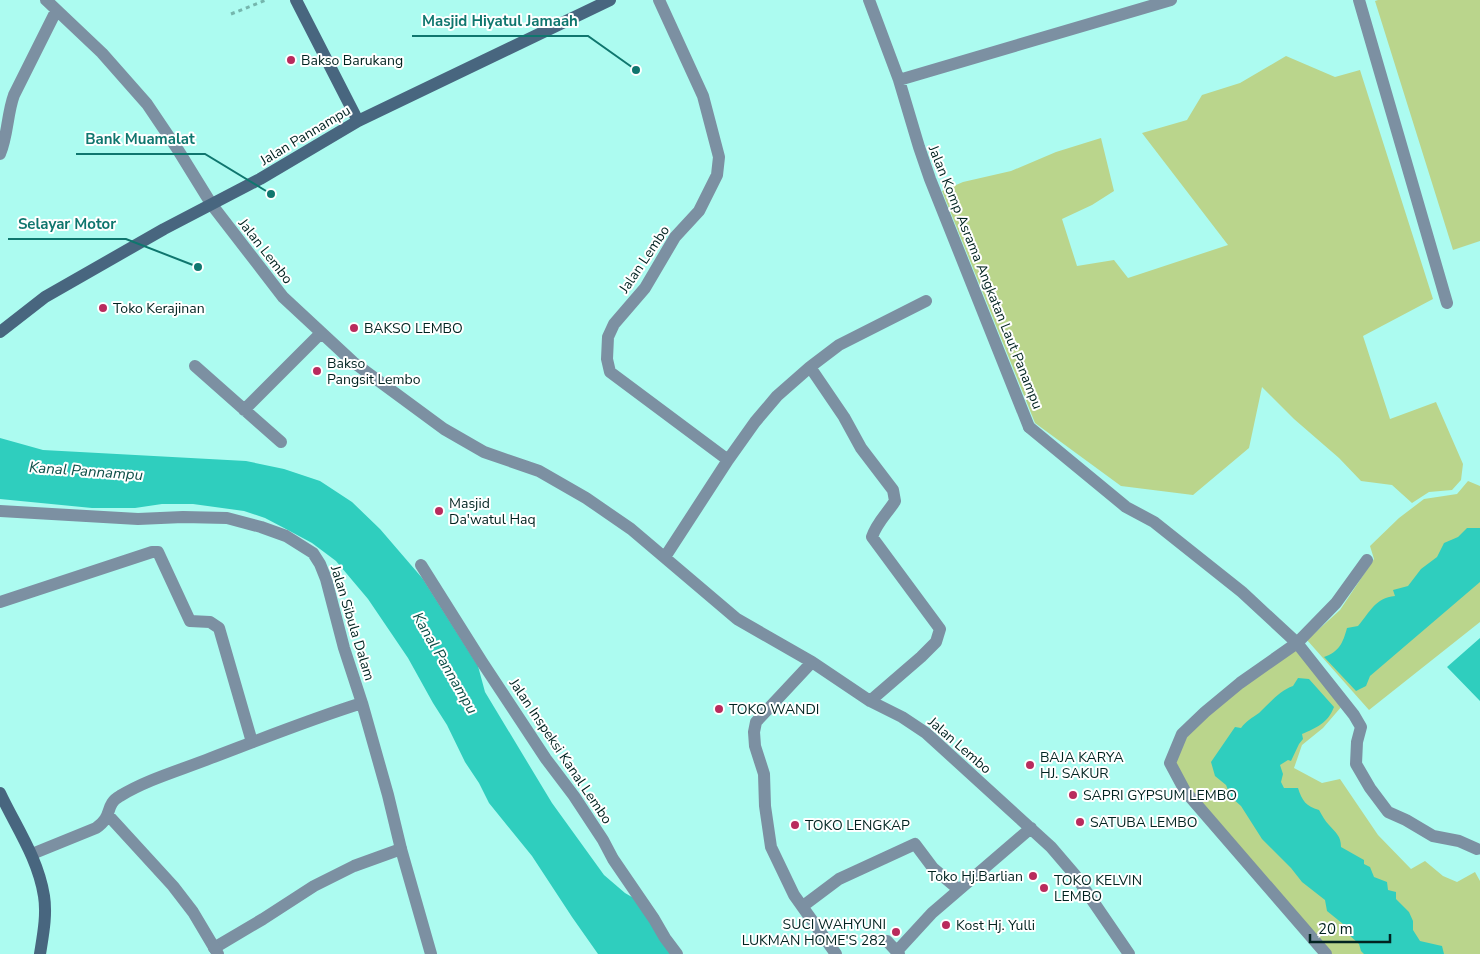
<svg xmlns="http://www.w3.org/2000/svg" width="1480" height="954" font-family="'Nunito Sans',sans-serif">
<rect width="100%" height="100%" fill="#acfbf0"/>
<!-- green -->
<path fill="#bad58c" d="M1378 0H1480V241L1453 250 1375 1Z
M1286 56 1335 77 1360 70 1433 299 1363 336 1390 419 1436 402 1463 464 1461 480 1452 490 1429 492 1412 503 1392 485 1361 481 1339 458 1294 419 1262 387 1249 448 1193 495 1121 486 1035 423 942 191 963 182 1011 171 1056 152 1101 138 1114 191 1092 205 1062 219 1077 266 1114 260 1128 278 1228 245 1142 133 1187 120 1202 95 1240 83Z
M1468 481 1480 486V622L1369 710 1307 640 1340 610 1374 559 1370 546 1399 518 1424 499 1457 494Z
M1297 647 1342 706 1323 728 1302 745 1294 768 1322 783 1340 779 1378 835 1411 869 1425 861 1443 876 1457 882 1475 872 1480 881V954H1327L1173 768 1175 752 1203 716Z"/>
<!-- water -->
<path fill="#2fcebe" d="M0 438 43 450 246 461 284 469 320 481 352 502 380 529 423 579 478 666 485 692 552 803 604 875 625 893 637 900 674 954H598L572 917 532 856 489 803 479 783 465 762 447 725 433 703 408 658 368 599 336 561 312 543 286 529 265 518 244 511 193 504H162L135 508H92L0 499Z
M1467 528H1480V582L1370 676 1366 686 1356 691 1324 657C1339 652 1343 643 1347 628L1358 626C1370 612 1375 598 1395 596L1393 590 1408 586 1421 569 1437 557 1444 543 1458 537Z
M1480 638V701L1447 667Z
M1298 678 1309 679 1334 707C1328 723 1316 728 1302 734L1303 739 1299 744 1291 761 1288 760 1280 765 1283 774 1281 782 1284 788H1298C1302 801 1306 806 1319 810 1322 815 1325 821 1329 825 1336 833 1341 836 1341 847L1364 860V864L1370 867 1374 877 1387 882 1388 890 1396 892V899L1409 912 1413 921V930L1420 941 1442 946 1444 954H1364L1361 951 1359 944 1347 933 1343 924 1327 911 1325 900 1302 882 1291 868 1262 839 1241 806 1231 797 1226 785 1215 776 1211 762 1235 727 1241 728C1246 721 1252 718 1259 713 1270 703 1279 691 1293 686Z"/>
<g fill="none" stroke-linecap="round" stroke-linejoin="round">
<!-- path -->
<path stroke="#75b6ad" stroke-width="3" stroke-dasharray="4 4" stroke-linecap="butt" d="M231 14 266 0"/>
<!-- lane -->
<path stroke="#7c90a2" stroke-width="12" d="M1029 427 1126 507 1154 522 1242 592 1297 643 1354 715 1361 727 1357 742 1356 764 1370 788 1388 812 1406 820 1433 836 1459 841 1477 849
M0 602 152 552H158L190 621 210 622 219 628 252 742
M214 948 263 919 314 886 354 866 401 849
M1326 954 1185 791 1170 763 1182 734 1205 712 1240 683 1297 643 1336 603 1367 560"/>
<!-- street -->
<path stroke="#7c90a2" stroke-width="12" d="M46 0 102 53 147 104 178 150 212 205 283 297 353 362 444 429 484 452 539 471 586 498 631 529 737 619 812 662 870 701 902 717 926 733 1051 847 1075 875 1129 954
M659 0 703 96 719 157 717 175 699 211 675 237 645 288 614 324 608 337 607 359 610 372 728 460 665 557
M869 0 899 80 919 147 930 179 1029 427
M1359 0 1447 303
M899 80 1171 0
M0 154C8 135 7 114 14 95L56 11
M195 366 281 442
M810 367 844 417 861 448 893 490 895 501C887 514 877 522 872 537L940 629 936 642 921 657 870 701
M244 410 321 333
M728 460 755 422 777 396 810 367 839 345 926 301
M0 511 138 519 183 517 227 518 261 527 286 536 313 553 320 564 326 579 344 648 362 703 388 795 401 849 431 954
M421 565 482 662 546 759 574 796 603 840 613 859 654 919 665 938 677 954
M812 662 756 722 754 732 755 746 764 774 765 806 771 847 794 895 836 954
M108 815 173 886 193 912 218 954
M32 854 96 828C114 816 104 805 120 796 148 779 181 770 211 758 261 739 311 719 362 703
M803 906 839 879 915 844 933 868 958 889
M887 941 899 954
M897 951 932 913 1031 828"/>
<!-- secondary -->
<path stroke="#48667f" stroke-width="12" d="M296 0 358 121
M0 332 45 297 164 229 260 179 358 121 610 0
M0 793C16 827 38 858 44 896 47 915 43 935 40 954"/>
</g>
<!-- markers -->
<g fill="#b92b5d" stroke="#fff" stroke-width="2">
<circle cx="291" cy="60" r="5"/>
<circle cx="103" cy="308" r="5"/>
<circle cx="354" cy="328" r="5"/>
<circle cx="317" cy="371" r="5"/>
<circle cx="439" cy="511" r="5"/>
<circle cx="719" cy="709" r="5"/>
<circle cx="1030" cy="765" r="5"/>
<circle cx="1073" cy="795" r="5"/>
<circle cx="1080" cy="822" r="5"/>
<circle cx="795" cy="825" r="5"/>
<circle cx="1033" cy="876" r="5"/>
<circle cx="1044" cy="888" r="5"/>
<circle cx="946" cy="925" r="5"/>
<circle cx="896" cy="932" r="5"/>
</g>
<g text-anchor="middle" stroke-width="4" stroke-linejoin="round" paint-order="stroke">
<!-- poi labels -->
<g font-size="14" fill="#012320" stroke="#fff" text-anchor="start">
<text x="301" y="65">Bakso Barukang</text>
<text x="113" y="313">Toko Kerajinan</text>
<text x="364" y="333">BAKSO LEMBO</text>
<text x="327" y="368">Bakso<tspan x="327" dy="16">Pangsit Lembo</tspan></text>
<text x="449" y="508">Masjid<tspan x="449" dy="16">Da'watul Haq</tspan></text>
<text x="729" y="714">TOKO WANDI</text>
<text x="1040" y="762">BAJA KARYA<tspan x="1040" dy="16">HJ. SAKUR</tspan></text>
<text x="1083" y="800">SAPRI GYPSUM LEMBO</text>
<text x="1090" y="827">SATUBA LEMBO</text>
<text x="805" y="830">TOKO LENGKAP</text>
<text x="1023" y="881" text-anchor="end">Toko Hj.Barlian</text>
<text x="1054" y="885">TOKO KELVIN<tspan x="1054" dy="16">LEMBO</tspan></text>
<text x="886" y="929" text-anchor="end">SUCI WAHYUNI<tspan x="886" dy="16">LUKMAN HOME'S 282</tspan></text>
<text x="956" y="930">Kost Hj. Yulli</text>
</g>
<!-- street labels -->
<g font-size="14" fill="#012320" stroke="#fff">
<text transform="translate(305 135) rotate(-31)" y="5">Jalan Pannampu</text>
<text transform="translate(266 251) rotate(52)" y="5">Jalan Lembo</text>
<text transform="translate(644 259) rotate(-56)" y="5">Jalan Lembo</text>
<text transform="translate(986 277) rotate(68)" y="5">Jalan Komp Asrama Angkatan Laut Panampu</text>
<text transform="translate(353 623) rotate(73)" y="5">Jalan Sibula Dalam</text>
<text transform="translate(960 745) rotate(41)" y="5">Jalan Lembo</text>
<text transform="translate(561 751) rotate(56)" y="5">Jalan Inspeksi Kanal Lembo</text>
</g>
<!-- water labels -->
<g font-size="15" font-style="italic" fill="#0e4f48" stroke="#fff">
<text transform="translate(86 471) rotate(4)" y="5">Kanal Pannampu</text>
<text transform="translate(445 663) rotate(60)" y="5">Kanal Pannampu</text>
</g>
</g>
<!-- callouts -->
<path fill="none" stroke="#0f766e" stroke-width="2" d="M636 70L588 36H412M271 194L205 154H76M198 267L126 239H8"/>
<g fill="#0f766e" stroke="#fff" stroke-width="2">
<circle cx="636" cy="70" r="5"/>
<circle cx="271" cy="194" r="5"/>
<circle cx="198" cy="267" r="5"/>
</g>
<g font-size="15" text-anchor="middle" font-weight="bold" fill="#0f766e" stroke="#fff" stroke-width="4" stroke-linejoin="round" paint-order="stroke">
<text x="500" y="26">Masjid Hiyatul Jamaah</text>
<text x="140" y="144">Bank Muamalat</text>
<text x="67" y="229">Selayar Motor</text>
</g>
<!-- scale -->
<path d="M1310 934v8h80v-8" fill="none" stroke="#012320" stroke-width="2.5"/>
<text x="1318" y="934" font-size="15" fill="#012320" stroke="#ffffff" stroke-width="4" paint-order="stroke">20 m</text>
</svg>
